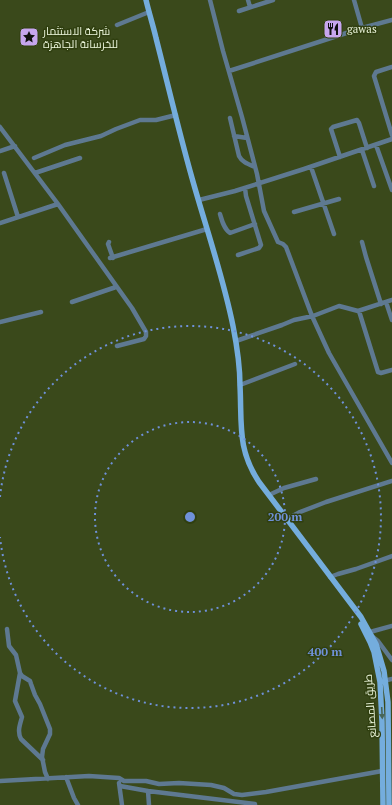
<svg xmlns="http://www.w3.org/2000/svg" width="392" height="805" font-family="'PT Serif',Cairo,serif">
<rect width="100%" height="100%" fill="#3a491b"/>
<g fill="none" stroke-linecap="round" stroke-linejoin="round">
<!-- minor -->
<path stroke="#5e7991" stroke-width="4.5" d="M210 0 223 51 242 117 257 174 264 211 278 242 283 244 286 247 312 316 329 353 392 463
M248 0 250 7
M354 0 362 28
M239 11 273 0
M117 25 149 12
M392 67 376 72 374 76 392 135
M229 71 362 28 392 20
M230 118 239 156C242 162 248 164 255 167
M0 127 58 204 132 308 146 332V336L144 339 117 346
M234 136 247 138
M376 145 392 190
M362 150 374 186
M0 151 15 146
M340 157 331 129 333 127 357 120 359 123 367 148
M34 158 65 145 101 136 116 129 140 120H156L176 115
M311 167 334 234
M4 173 18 217
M35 173 80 158
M199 200 235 191 304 169 392 139
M294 212 339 199
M220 214C222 221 224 229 230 233L255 224
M0 223 58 204
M109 242 108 244 113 258
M362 242 366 257 381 304
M238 255 259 248 261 245 246 196 245 188
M110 258 207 229
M72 302 116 287
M386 302 392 320
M359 311 378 372 381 373 392 370
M0 322 41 312
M236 341 282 325 294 320 313 316 339 306 343 307 358 311 392 300
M240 385 295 364
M269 495 284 488 316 479
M287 519 300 512 326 502 392 481
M330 577 338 574 356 569 392 556
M7 629 9 646 16 655 20 673 22 676 30 681 31 684 35 695 40 704 50 729V734L43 749 42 757 45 772 48 779
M370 632 392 626
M373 637 378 641 392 660
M20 673 15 701 22 717C20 725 17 731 21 739L43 760
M383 681 392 679
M66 777 74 798 78 805
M0 781 89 776 119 778 124 781H146L159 784 179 783 211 785 224 788 234 794 242 795 266 792 382 771
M119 783 122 805
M120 786 148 791
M149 805 148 791 255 804V805"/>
<!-- major -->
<path stroke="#74addd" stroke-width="5.5" d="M146 0C149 13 153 25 156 38 168 85 179 132 192 178 206 228 223 276 233 326 237 346 240 366 240 386 242 424 237 449 259 482L361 617 376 644 379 654 384 671 388 702 389 805
M361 624 370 642 374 652 380 682 382 722 383 805"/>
</g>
<!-- one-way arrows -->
<defs><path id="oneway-solid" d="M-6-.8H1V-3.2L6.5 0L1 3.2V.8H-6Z"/></defs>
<use fill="#486658" href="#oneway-solid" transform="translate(382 713) rotate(87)"/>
<!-- distance rings -->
<g fill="none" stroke="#6f91d9" stroke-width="2" stroke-dasharray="2 4">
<circle cx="190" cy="517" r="95"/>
<path d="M0 497A191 191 0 1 1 0 537"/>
</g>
<!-- icons -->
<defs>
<symbol id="restaurant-square" viewBox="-11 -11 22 22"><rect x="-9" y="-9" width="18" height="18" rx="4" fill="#c7a6ef" stroke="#303f10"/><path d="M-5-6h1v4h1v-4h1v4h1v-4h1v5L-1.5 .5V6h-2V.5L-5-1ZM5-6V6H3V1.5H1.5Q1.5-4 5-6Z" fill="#111"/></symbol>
<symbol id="sight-square" viewBox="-11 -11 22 22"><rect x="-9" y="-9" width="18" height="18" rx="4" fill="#c7a6ef" stroke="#303f10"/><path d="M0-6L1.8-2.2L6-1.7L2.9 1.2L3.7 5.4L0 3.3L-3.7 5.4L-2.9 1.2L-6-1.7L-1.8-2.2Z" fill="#111"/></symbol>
</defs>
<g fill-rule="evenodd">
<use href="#restaurant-square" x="322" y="18" width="22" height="22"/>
<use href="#sight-square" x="18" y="26" width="22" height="22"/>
</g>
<g text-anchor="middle" stroke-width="3" stroke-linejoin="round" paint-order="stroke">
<!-- poi labels -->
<g font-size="11" fill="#ebf5db" stroke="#303f10" text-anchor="start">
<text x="347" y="33">gawas</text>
<text x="43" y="35">شركة الاستثمار<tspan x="43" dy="13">للخرسانة الجاهزة</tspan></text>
</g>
<!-- street labels -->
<g font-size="11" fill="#ebf5db" stroke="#303f10">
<text transform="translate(370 706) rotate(-94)" y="4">طريق المصانع</text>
</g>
</g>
<circle cx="190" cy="517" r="6" fill="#6f91d9" stroke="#303f10" stroke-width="2"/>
<g font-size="12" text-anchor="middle" font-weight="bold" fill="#6f91d9" stroke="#303f10" stroke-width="3" stroke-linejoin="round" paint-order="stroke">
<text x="285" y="521">200 m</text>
<text x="325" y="656">400 m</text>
</g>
</svg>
